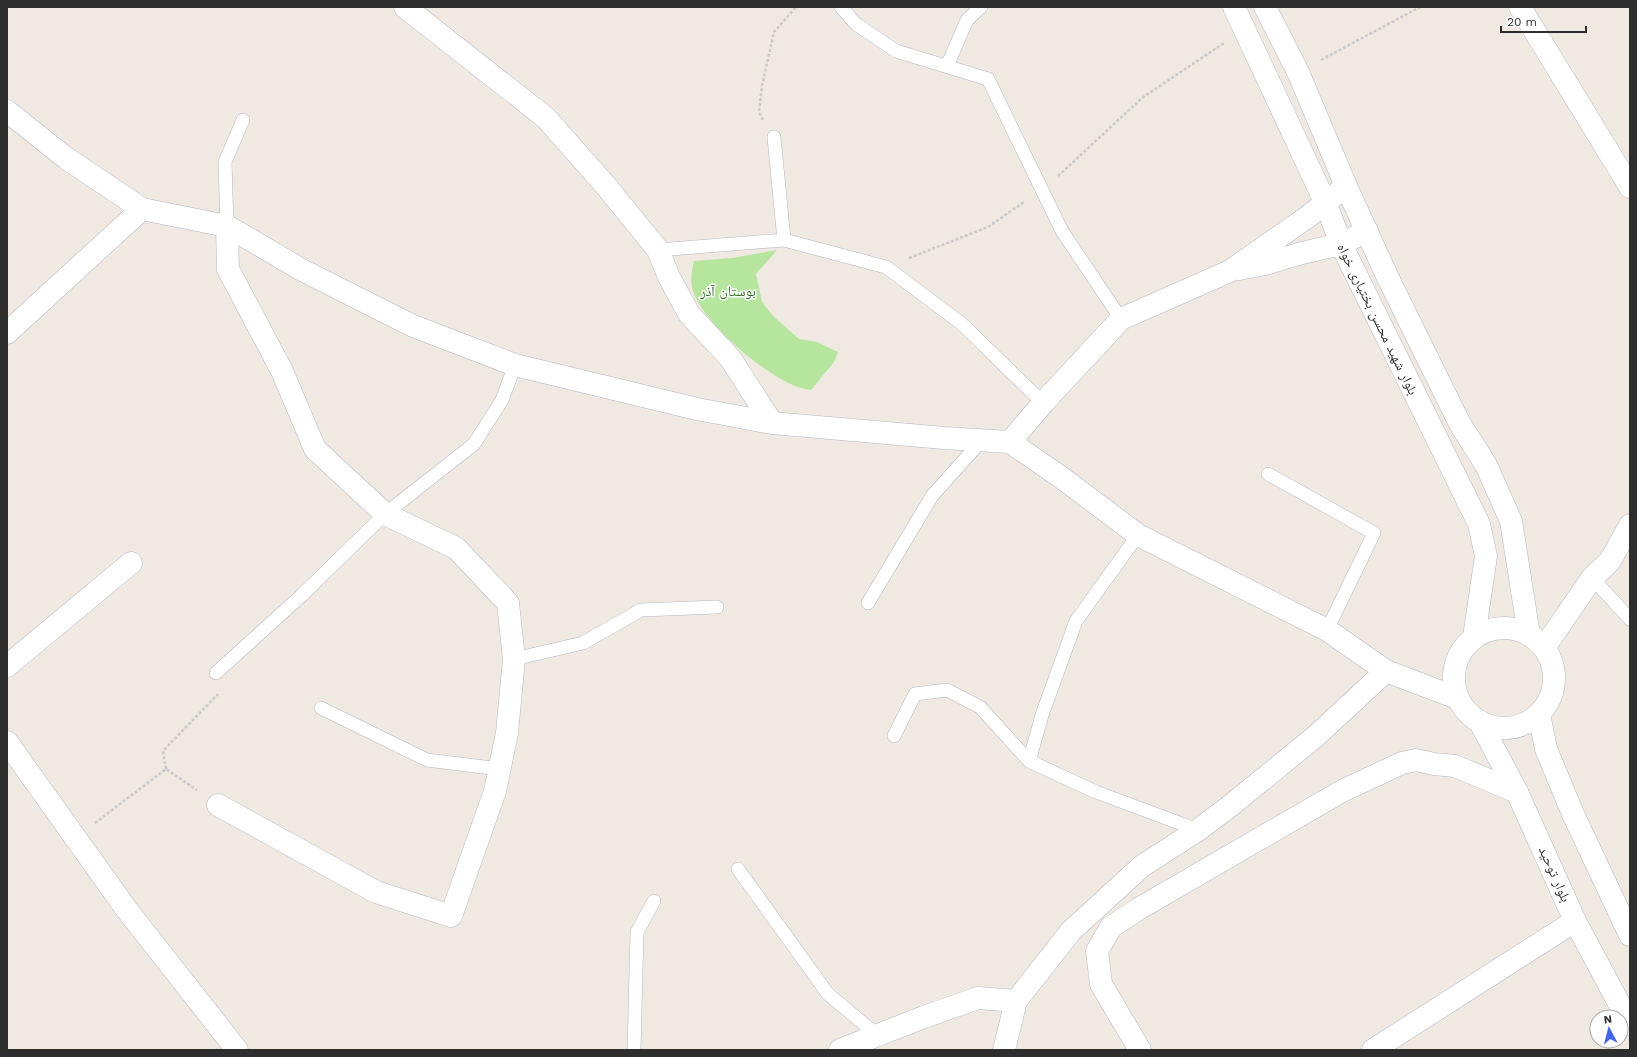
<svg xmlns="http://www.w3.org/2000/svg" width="1637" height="1057" font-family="'Work Sans','Noto Naskh Arabic',sans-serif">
<rect width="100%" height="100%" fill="#efe9e1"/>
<!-- green -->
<path fill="#b6e59e" d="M777 250 756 274 762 302 773 316 799 339 817 342 838 352 834 362 811 390C805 389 799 388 793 385 762 372 707 326 694 294 690 284 691 272 694 261L732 258Z"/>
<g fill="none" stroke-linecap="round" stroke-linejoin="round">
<defs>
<path id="lane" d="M841 7 856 24 896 51 988 79 1062 231 1121 319
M947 66 967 20 981 7
M774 137 784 240
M227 226 225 162 243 120
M658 250 784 240 886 267 962 324 1043 403
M1268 474 1374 533 1327 630
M1592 578 1630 619
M868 603 932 496 982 440
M514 659 583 643 641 610 717 607
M216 673 302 595 385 514 474 444 502 400 515 365
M321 708 427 760 500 769
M894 736 915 694 947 690 980 707 1029 761 1096 792 1198 830
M1029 761 1043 712 1076 621 1138 535
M738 869 828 994 877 1035
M634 1050 637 932 654 901"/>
<path id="street" d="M405 7 546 118 606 186 658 250 669 277 689 314 730 358 772 423
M1520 7 1630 187
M7 111 66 158 142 209 227 226 302 270 413 326 515 365 697 409 772 423 944 438 1010 442 1062 478 1138 535 1327 630 1386 671 1457 698
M1239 269 1265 264 1302 253 1341 244 1367 231
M7 333 142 209
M1010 442 1043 403 1121 319 1230 271 1309 216 1346 186
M1544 648 1592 578 1610 561 1630 525
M7 666 131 563
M7 742 127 910 237 1050
M218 805 376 892 451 916 495 791 507 733 514 659 508 603 456 548 385 514 315 449 282 371 228 269 227 226
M840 1050 924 1017 978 998 1016 1001
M1004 1050 1016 1001 1071 931 1142 866 1198 830 1230 806 1316 736 1386 671
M1140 1050 1101 984 1097 951 1111 927 1140 908 1342 791 1402 763 1416 760 1434 764 1455 766 1517 792
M1373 1050 1575 921"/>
<path id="secondary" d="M1234 7 1326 204 1341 244 1479 524 1486 556 1474 637
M1265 7 1298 72 1346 186 1388 278 1460 424 1486 465 1511 521 1529 635
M1454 678a50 50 0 1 1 100 0a50 50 0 1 1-100 0Z
M1539 714 1546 749 1573 814 1630 935
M1481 724 1517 792 1575 921 1630 1024"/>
</defs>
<!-- lane casing -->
<use href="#lane" stroke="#b4b7c1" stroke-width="14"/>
<!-- street casing -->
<use href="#street" stroke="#b4b7c1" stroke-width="23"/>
<!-- secondary casing -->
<use href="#secondary" stroke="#b4b7c1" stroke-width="23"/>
<!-- path -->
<path stroke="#c9c9c9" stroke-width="2.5" stroke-dasharray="3 2" stroke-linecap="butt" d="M1321 60 1420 7
M763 120 759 112 762 86 774 32 796 7
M1058 176 1142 98 1224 43
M909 258 988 227 1024 202
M166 769 163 751 218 694
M95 823 166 769 197 790"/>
<!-- lane -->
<use href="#lane" stroke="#fff" stroke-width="13"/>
<!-- street -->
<use href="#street" stroke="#fff" stroke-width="22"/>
<!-- secondary -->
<use href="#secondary" stroke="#fff" stroke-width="22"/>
</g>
<g text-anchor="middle" stroke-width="3" stroke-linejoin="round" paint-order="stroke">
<!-- park labels -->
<g font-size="14" fill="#2c6e1b" stroke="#fff">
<text x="728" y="296">بوستان آذر</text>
</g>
<!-- street labels -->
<g font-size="14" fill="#2e2e2e" stroke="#fff">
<text transform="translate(1378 319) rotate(64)" y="5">بلوار شهید محسن بختیاری خواه</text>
<text transform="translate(1555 874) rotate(66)" y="5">بلوار توحید</text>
</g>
</g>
<!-- border -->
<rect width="1637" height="1057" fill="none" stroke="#2e2e2e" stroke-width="16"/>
<!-- north arrow -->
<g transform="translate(1609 1029) rotate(353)"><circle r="19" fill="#ffffff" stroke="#ababab"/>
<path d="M0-3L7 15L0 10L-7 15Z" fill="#4264fb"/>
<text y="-6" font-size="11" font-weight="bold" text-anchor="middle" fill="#2e2e2e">N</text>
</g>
<!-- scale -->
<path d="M1501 26v6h85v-6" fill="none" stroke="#2e2e2e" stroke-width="2"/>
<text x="1507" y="26" font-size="12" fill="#2e2e2e" stroke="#ffffff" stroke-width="3" paint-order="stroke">20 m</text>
</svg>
